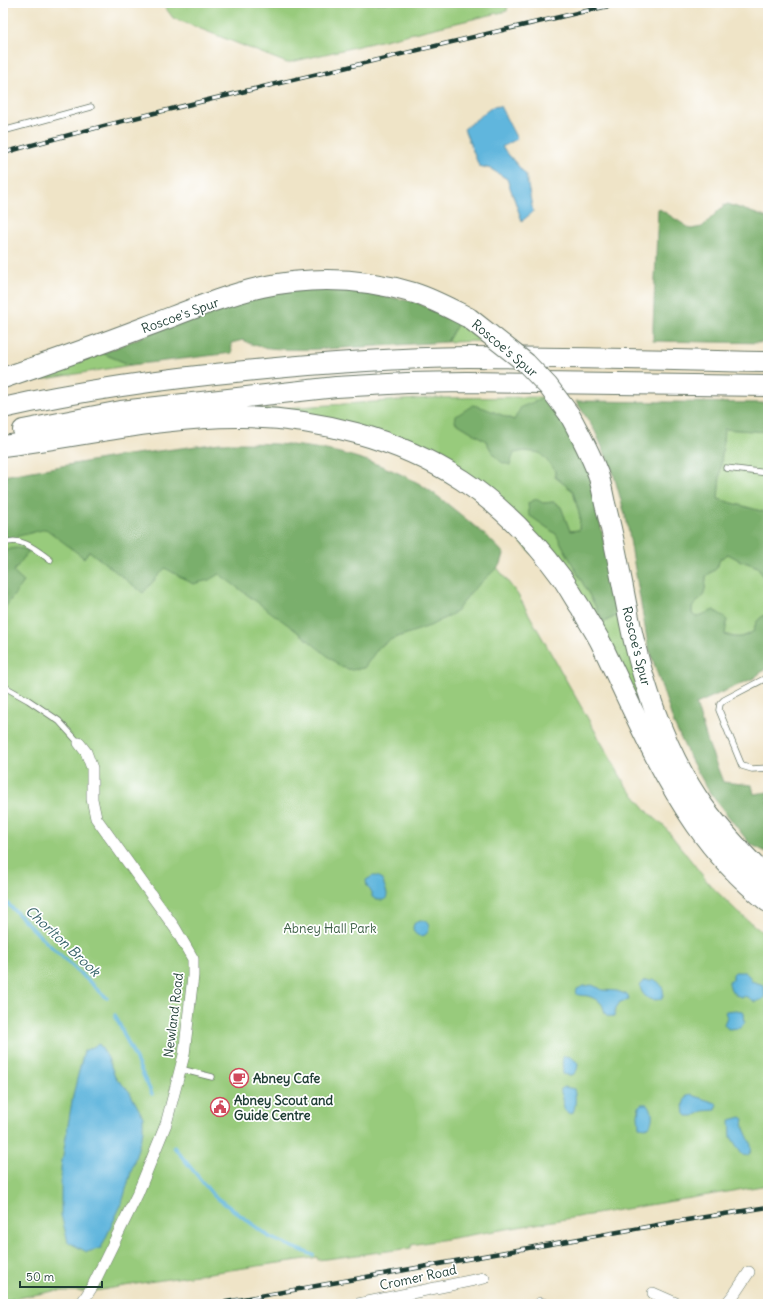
<svg xmlns="http://www.w3.org/2000/svg" width="771" height="1307" font-family="Delius,sans-serif">
<rect width="100%" height="100%" fill="#fff"/>
<filter id="ink" filterUnits="userSpaceOnUse"><feTurbulence type="fractalNoise" baseFrequency=".025" numOctaves="2"/><feDisplacementMap in="SourceGraphic" scale="8" xChannelSelector="R" yChannelSelector="G"/><feConvolveMatrix kernelMatrix="1 2 1 2 8 2 1 2 1" color-interpolation-filters="sRGB"/></filter>
<filter id="wash" filterUnits="userSpaceOnUse"><feTurbulence type="fractalNoise" baseFrequency=".012" numOctaves="4" result="noise"/><feDisplacementMap in="SourceGraphic" scale="16" xChannelSelector="R" yChannelSelector="G"/><feGaussianBlur stdDeviation="0.9" result="paint"/><feColorMatrix in="noise" values="0 0 0 0 0 0 0 0 0 0 0 0 0 0 0 0 0 1.4 0 .05"/><feComposite in="paint" operator="in"/></filter>
<g filter="url(#wash)">
<rect width="100%" height="100%" fill="#efe4c7"/>
<!-- green -->
<path fill="#98cb7c" stroke="#5c8458" d="M162 3H508L507 11 287 63 173 18Z
M458 323 488 341 447 342Z
M103 353 104 354 131 365 27 382Z
M547 397 514 420 499 414 455 422 486 441 493 454 525 451 540 452 555 470V477L573 491 580 517 579 530 570 531 561 507 554 502 543 503 529 515 556 534 604 622 620 614 649 713 643 715 595 618 441 461 255 410 433 398Z
M724 429 768 432V513L718 499Z
M3 480 484 550 518 595 626 786 650 814 664 826 710 885 739 913 768 937V1185L411 1245V1248L318 1260 317 1257 313 1258 148 1282 95 1291H54L3 1301Z
M728 554 739 560 758 567 764 578V586L768 588V614C759 617 755 622 754 631 751 633 747 636 743 637 728 640 703 622 692 614V607C705 595 705 594 706 576L717 568 720 559Z"/>
<!-- forest -->
<path fill="#7aaf6c" stroke="#4c7650" d="M728 204 768 218V343L653 341V327L658 208 691 229 702 227 723 206Z
M334 287 416 302 458 323 447 342C418 344 390 345 361 347 334 348 264 355 243 340L231 343 232 353 131 365 104 354 103 353 184 319 271 293Z
M547 397 563 420 589 472 620 614 604 622 556 534 529 515 528 503 536 499 543 503 554 502 561 507 570 531 579 530 580 517 573 491 555 477V470L540 453 525 451 514 453 510 465 501 462 493 454 486 441 455 422 456 416 473 405 484 408 514 420 521 407Z
M576 401 768 403V432L724 429 718 499 768 513V588L764 586V578L758 567 739 560 728 554 720 559 717 568 706 576C705 594 705 595 692 607V614L696 617 714 610 723 616 727 620 725 635C738 639 742 638 754 631 755 622 759 617 768 614V667L754 678 696 704 708 743 723 782 752 785 754 794 768 792V853L750 844 710 793 691 760 674 724 648 645 627 522 613 472 595 431Z
M220 443C249 443 279 443 308 447 346 452 386 465 420 484 436 494 451 507 466 519 479 530 492 540 504 554L501 564 470 593 456 612 430 626 392 639 379 647 364 668 352 670 341 667 303 636 219 574 209 580 193 584 165 568 143 593 89 551 84 558 46 529 3 540V476L120 456Z
M15 548 25 549 29 551 13 572 24 582 3 610V553L7 550Z"/>
<!-- water -->
<path fill="#61b6dd" stroke="#407a88" d="M500 106 517 139 502 147 526 175 533 212 522 221 507 179 491 169 479 166 464 129 492 107Z
M373 876C375 876 378 876 379 877 383 879 386 890 387 894 388 903 376 900 372 897V892L367 887 366 880Z
M413 928a8 8 0 1 1 16 0a8 8 0 1 1-16 0Z
M735 972H745L750 977 751 981 764 985 765 996C763 1000 760 1000 756 1002 752 1001 750 998 747 997 745 996 743 997 741 997 733 995 729 989 729 981L733 979V974Z
M652 979C661 981 667 992 661 999 651 1002 642 997 640 986L644 981 647 980 650 981Z
M592 985 599 988 602 990 617 991 628 995 629 1000 620 1002 616 1008 614 1016C602 1019 606 1007 600 1002 597 1000 592 997 588 996 584 995 580 996 576 994L577 989 584 986Z
M735 1010 742 1011 744 1013 745 1022 740 1028 728 1029 724 1024 727 1017 725 1012 726 1011Z
M99 1044 108 1058 115 1077 129 1091 143 1117V1131L122 1203 101 1248 87 1252 68 1242 61 1215V1167L73 1095 84 1051Z
M564 1056 571 1057 578 1063C578 1074 572 1077 563 1074 563 1069 561 1060 564 1056Z
M565 1087 574 1089C576 1096 576 1109 572 1114 562 1112 564 1106 563 1098 562 1094 560 1093 561 1089Z
M691 1094 694 1096 716 1103 717 1106 716 1110 703 1111 694 1116H687C681 1110 683 1102 687 1095Z
M641 1104H648C654 1111 654 1124 646 1128L639 1127 638 1115 639 1107Z
M741 1117 744 1119C740 1130 754 1141 751 1152 748 1156 744 1157 741 1153L731 1137 730 1120Z"/>
<g fill="none" stroke-linecap="round" stroke-linejoin="round">
<!-- stream -->
<path stroke="#61b6dd" stroke-width="3.5" d="M3 899 45 941 107 998
M115 1015 152 1094
M174 1147 213 1195 271 1238 313 1255"/>
</g>
</g>
<g filter="url(#ink)">
<g fill="none" stroke-linecap="round" stroke-linejoin="round">
<defs>
<path id="lane" d="M3 131 91 107
M726 468 768 473
M3 544C20 535 38 551 50 560
M768 677 724 700 720 704 719 710 742 766 752 769 768 768
M3 686 28 700 59 721 79 743
M180 1069 212 1077"/>
<path id="street" d="M79 743 86 752 92 768V799L96 818 175 928 193 959V976L184 1055 166 1124 138 1193 92 1287 81 1304
M653 1293 678 1304
M540 1303 543 1304
M358 1304 484 1278
M726 1304 735 1293 749 1272"/>
<path id="highway" d="M3 378C50 362 98 345 145 327 183 313 222 296 262 287 313 276 364 278 414 293 433 299 451 309 469 318
M3 408C86 389 170 378 255 370 325 363 396 358 467 357 567 357 668 360 768 362
M569 414C580 434 590 453 598 474 601 484 603 494 605 504 617 548 623 593 633 637 647 696 668 757 704 807 723 833 745 856 768 879
M23 430 121 411 336 387 407 383 467 382 768 386
M3 446C83 437 161 416 242 417 319 418 397 438 462 480 500 505 535 541 562 578 569 588 574 598 581 608 587 620 595 631 601 643 631 705 657 769 696 825 716 854 741 880 768 902"/>
</defs>
<!-- lane casing -->
<use href="#lane" stroke="#687767" stroke-width="7"/>
<!-- street casing -->
<use href="#street" stroke="#687767" stroke-width="12"/>
<!-- highway casing -->
<use href="#highway" stroke="#687767" stroke-width="22"/>
<!-- lane -->
<use href="#lane" stroke="#fff" stroke-width="5.5"/>
<!-- street -->
<use href="#street" stroke="#fff" stroke-width="11"/>
<!-- highway -->
<use href="#highway" stroke="#fff" stroke-width="20"/>
<defs>
<path id="rail" d="M3 153C113 122 224 96 335 70 431 47 526 24 622 3
M215 1304 674 1222 768 1207"/>
</defs>
<!-- rail casing -->
<use href="#rail" stroke="#1f3d34" stroke-width="4.5"/>
<!-- rail -->
<use href="#rail" stroke="#fff" stroke-width="3" stroke-dasharray="9" stroke-linecap="butt"/>
<defs>
<path id="highway-bridge" d="M469 318 526 363 548 386 569 414"/>
</defs>
<!-- highway-bridge casing -->
<use href="#highway-bridge" stroke="#687767" stroke-width="22" stroke-linecap="butt"/>
<!-- highway-bridge -->
<use href="#highway-bridge" stroke="#fff" stroke-width="20"/>
</g>
</g>
<!-- icons -->
<defs>
<symbol id="cafe-ring" viewBox="-11 -11 22 22"><circle r="9.5" fill="#fff" stroke="#d1495b" stroke-width="1.5"/><path d="M-5.5-4.5H6V0H3Q3 3.5 0 3.5H-2.5Q-5.5 3.5-5.5 0ZM3-3.2v2h1.7v-2ZM-6 4.5H4V6H-6Z" fill="#d1495b"/></symbol>
<symbol id="civic-ring" viewBox="-11 -11 22 22"><circle r="9.5" fill="#fff" stroke="#d1495b" stroke-width="1.5"/><path d="M-.6-6.5H3V-4.5H.6V-3L4-1V1h2V6H-6V1h2V-1L-.6-3ZM-1.2 2.5V6h2.4V2.5Z" fill="#d1495b"/></symbol>
</defs>
<g fill-rule="evenodd">
<use href="#cafe-ring" x="228" y="1067" width="22" height="22"/>
<use href="#civic-ring" x="209" y="1096" width="22" height="22"/>
</g>
<g text-anchor="middle" stroke-width="3.5" stroke-linejoin="round" paint-order="stroke">
<!-- street labels -->
<g font-size="13" fill="#1f3d34" stroke="#fff">
<text transform="translate(180 315) rotate(-20)" y="5">Roscoe's Spur</text>
<text transform="translate(505 348) rotate(40)" y="5">Roscoe's Spur</text>
<text transform="translate(637 646) rotate(76)" y="5">Roscoe's Spur</text>
<text transform="translate(173 1015) rotate(-83)" y="5">Newland Road</text>
<text transform="translate(418 1277) rotate(-12)" y="5">Cromer Road</text>
</g>
<!-- park labels -->
<g font-size="13" fill="#3d6046" stroke="#fff">
<text x="330" y="933">Abney Hall Park</text>
</g>
<!-- poi labels -->
<g font-size="13" font-weight="bold" fill="#1f3d34" stroke="#fff" text-anchor="start">
<text x="253" y="1083">Abney Cafe</text>
<text x="234" y="1105">Abney Scout and<tspan x="234" dy="15">Guide Centre</tspan></text>
</g>
<!-- water labels -->
<g font-size="14" font-style="italic" fill="#336167" stroke="#fff">
<text transform="translate(63 941) rotate(43)" y="5">Chorlton Brook</text>
</g>
</g>
<!-- margin -->
<rect width="771" height="1307" fill="none" stroke="#fff" stroke-width="16"/>
<!-- scale -->
<path d="M20 1281v6h82v-6" fill="none" stroke="#1f3d34" stroke-width="2"/>
<text x="26" y="1281" font-size="12" fill="#1f3d34" stroke="#ffffff" stroke-width="3" paint-order="stroke">50 m</text>
</svg>
